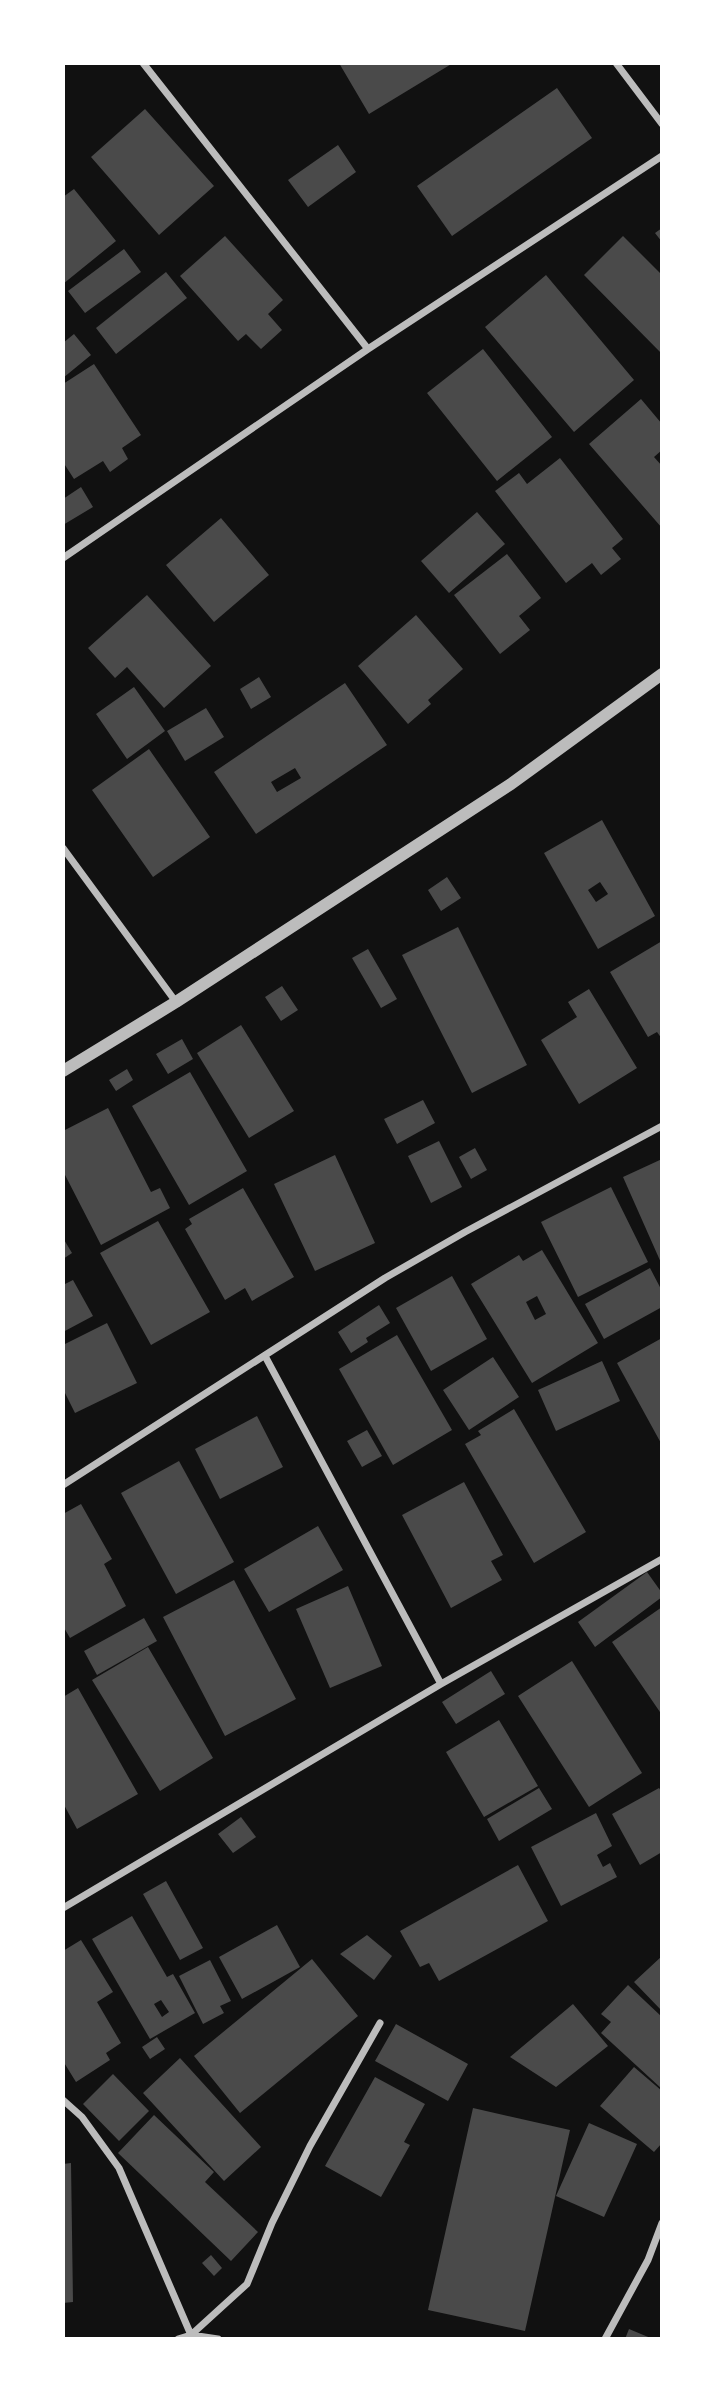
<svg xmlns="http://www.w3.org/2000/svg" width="725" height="2402" font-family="Lora,serif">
<rect width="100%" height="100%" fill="#111"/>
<!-- building -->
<path fill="#4a4a4a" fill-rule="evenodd" d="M339 63H453L369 114Z
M557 88 592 138 452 236 417 186Z
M145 109 214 186 159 235 91 157Z
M338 145 356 172 308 207 288 180Z
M74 189 116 241 63 284V197Z
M662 228V242L655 233Z
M225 236 283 300 268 314 282 330 261 349 246 334 238 341 180 276Z
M623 236 662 275V354L584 275Z
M124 249 141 272 85 313 68 291Z
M166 272 187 298 116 354 96 328Z
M546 275 634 380 574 432 485 327Z
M74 334 91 355 63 378V343Z
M483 349 552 437 497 481 427 393Z
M94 364 141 435 122 448 128 459 110 472 103 461 74 479 63 462V384Z
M641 399 662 424V450L654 457 662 466V528L589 444Z
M560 458 623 539 612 548 621 559 601 575 592 563 566 583 495 491 519 473 527 484Z
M81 487 93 507 63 525V499Z
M477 512 505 544 449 593 421 561Z
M221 518 269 575 214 622 166 565Z
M507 554 541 598 519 616 530 630 500 654 454 595Z
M147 595 211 666 164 708 127 667 115 678 88 648Z
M416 615 463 669 428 700 431 704 408 724 358 666Z
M259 677 271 697 251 709 240 689Z
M345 683 387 745 256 834 214 772ZM295 768 301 778 277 792 271 782Z
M134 687 165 731 127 759 96 714Z
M206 708 224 737 185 761 167 731Z
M149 749 210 837 153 877 92 790Z
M602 820 655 916 598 949 544 853ZM600 882 608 894 596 902 588 890Z
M447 877 461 898 441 911 428 890Z
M458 927 527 1065 472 1093 402 955Z
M662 941V1039L657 1032 648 1037 610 972Z
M368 949 397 999 381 1008 352 958Z
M282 986 298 1010 281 1021 265 997Z
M589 989 637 1068 579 1104 541 1040 577 1017 568 1002Z
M241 1025 294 1111 249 1138 197 1053Z
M182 1039 193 1059 168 1074 156 1054Z
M127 1069 133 1080 116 1091 109 1080Z
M190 1072 247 1171 189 1205 132 1106Z
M423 1100 435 1123 397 1144 384 1119Z
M108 1108 151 1192 160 1188 170 1208 101 1245 63 1171V1131Z
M439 1141 462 1187 431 1203 408 1156Z
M475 1148 487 1170 471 1179 459 1157Z
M335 1155 375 1243 315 1271 274 1184Z
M662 1159V1265L623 1177Z
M611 1187 648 1262 578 1297 541 1222Z
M243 1188 294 1277 252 1301 245 1288 225 1300 185 1229 192 1224 189 1219Z
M158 1221 210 1312 151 1345 100 1253Z
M63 1238 72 1253 63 1259Z
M542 1250 598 1343 532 1383 471 1284 519 1255 523 1261ZM537 1296 546 1314 535 1320 526 1302Z
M650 1268 662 1291V1307L604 1339 585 1304Z
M452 1276 487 1339 431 1371 396 1308Z
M73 1280 93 1316 63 1332V1285Z
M379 1305 390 1323 366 1338 368 1342 351 1353 338 1332Z
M107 1323 137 1383 75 1413 63 1389V1345Z
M397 1335 452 1430 393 1465 339 1369Z
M662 1338V1445L617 1363Z
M493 1357 519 1397 469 1430 443 1390Z
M602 1361 620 1401 556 1431 538 1390Z
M514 1409 586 1532 534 1563 465 1444 481 1435 478 1431Z
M257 1416 283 1467 220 1499 195 1449Z
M367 1430 382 1456 362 1467 347 1441Z
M179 1461 234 1562 176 1594 121 1493Z
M464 1482 503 1555 491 1561 502 1580 451 1608 402 1515Z
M81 1504 112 1559 104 1564 126 1606 70 1638 63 1626V1514Z
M318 1526 343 1570 269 1612 244 1569Z
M647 1572 662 1593V1597L595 1647 578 1622Z
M234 1580 296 1699 225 1736 163 1617Z
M348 1586 382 1666 330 1688 296 1609Z
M662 1607V1715L612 1642Z
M144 1618 157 1641 97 1675 84 1651Z
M148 1647 213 1758 160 1791 92 1680Z
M572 1661 642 1773 589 1807 518 1696Z
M491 1671 505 1694 456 1724 442 1702Z
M78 1688 138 1794 77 1829 63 1803V1697Z
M499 1720 538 1786 484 1817 446 1752Z
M539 1788 552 1809 499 1841 487 1819Z
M659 1788 662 1792V1852L640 1865 612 1814Z
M596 1813 612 1846 597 1855 603 1867 610 1863 617 1877 561 1906 531 1847Z
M241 1817 256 1837 233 1853 218 1834Z
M518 1865 548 1921 439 1981 429 1963 420 1967 400 1931Z
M166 1881 203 1948 180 1960 143 1894Z
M132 1916 167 1977 173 1974 195 2013 150 2039 92 1939ZM161 2000 169 2012 162 2017 154 2004Z
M277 1925 300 1967 242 1999 219 1957Z
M367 1935 392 1956 374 1980 340 1954Z
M81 1940 113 1992 97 2002 121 2043 106 2053 110 2060 76 2082 63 2061V1951Z
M662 1956V2011L634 1982Z
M312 1959 358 2016 240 2113 194 2056Z
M210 1960 231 2001 220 2006 224 2013 203 2024 179 1976Z
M628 1985 662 2017V2089L601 2033 611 2022 601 2014Z
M573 2004 608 2046 556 2087 510 2057Z
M396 2024 468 2064 448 2101 375 2061Z
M157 2037 165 2049 150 2059 142 2047Z
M180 2058 261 2147 224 2181 143 2093Z
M634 2067 662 2091V2143L654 2152 600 2106Z
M113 2074 149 2111 119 2141 83 2104Z
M375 2077 425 2104 404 2142 410 2145 381 2197 325 2166Z
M473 2108 570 2130 525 2331 428 2310Z
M154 2115 214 2172 205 2182 258 2232 231 2261 118 2153Z
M589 2123 637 2144 604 2217 556 2196Z
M71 2163 73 2302 63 2303V2164Z
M211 2255 222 2268 214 2276 202 2263Z
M629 2329 653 2339H625Z"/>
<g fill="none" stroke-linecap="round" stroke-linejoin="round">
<!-- minor -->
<path stroke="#bcbcbc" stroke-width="7" d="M143 63 368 349
M616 63 662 124
M63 558 368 349 662 156
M63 848 176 1002
M265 1356 441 1684
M63 1485 385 1278 465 1232 662 1126
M63 1908 441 1684 662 1559
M63 2100 82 2117 119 2168 191 2335 247 2284 272 2223 310 2146 380 2023
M178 2339 191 2335 218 2339
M605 2339 648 2260 662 2223"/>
<!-- tertiary -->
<path stroke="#bcbcbc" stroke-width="12" d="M63 1071 176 1002 511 784 662 674"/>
</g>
<!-- border -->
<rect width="725" height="2402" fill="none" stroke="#ffffff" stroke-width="130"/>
</svg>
